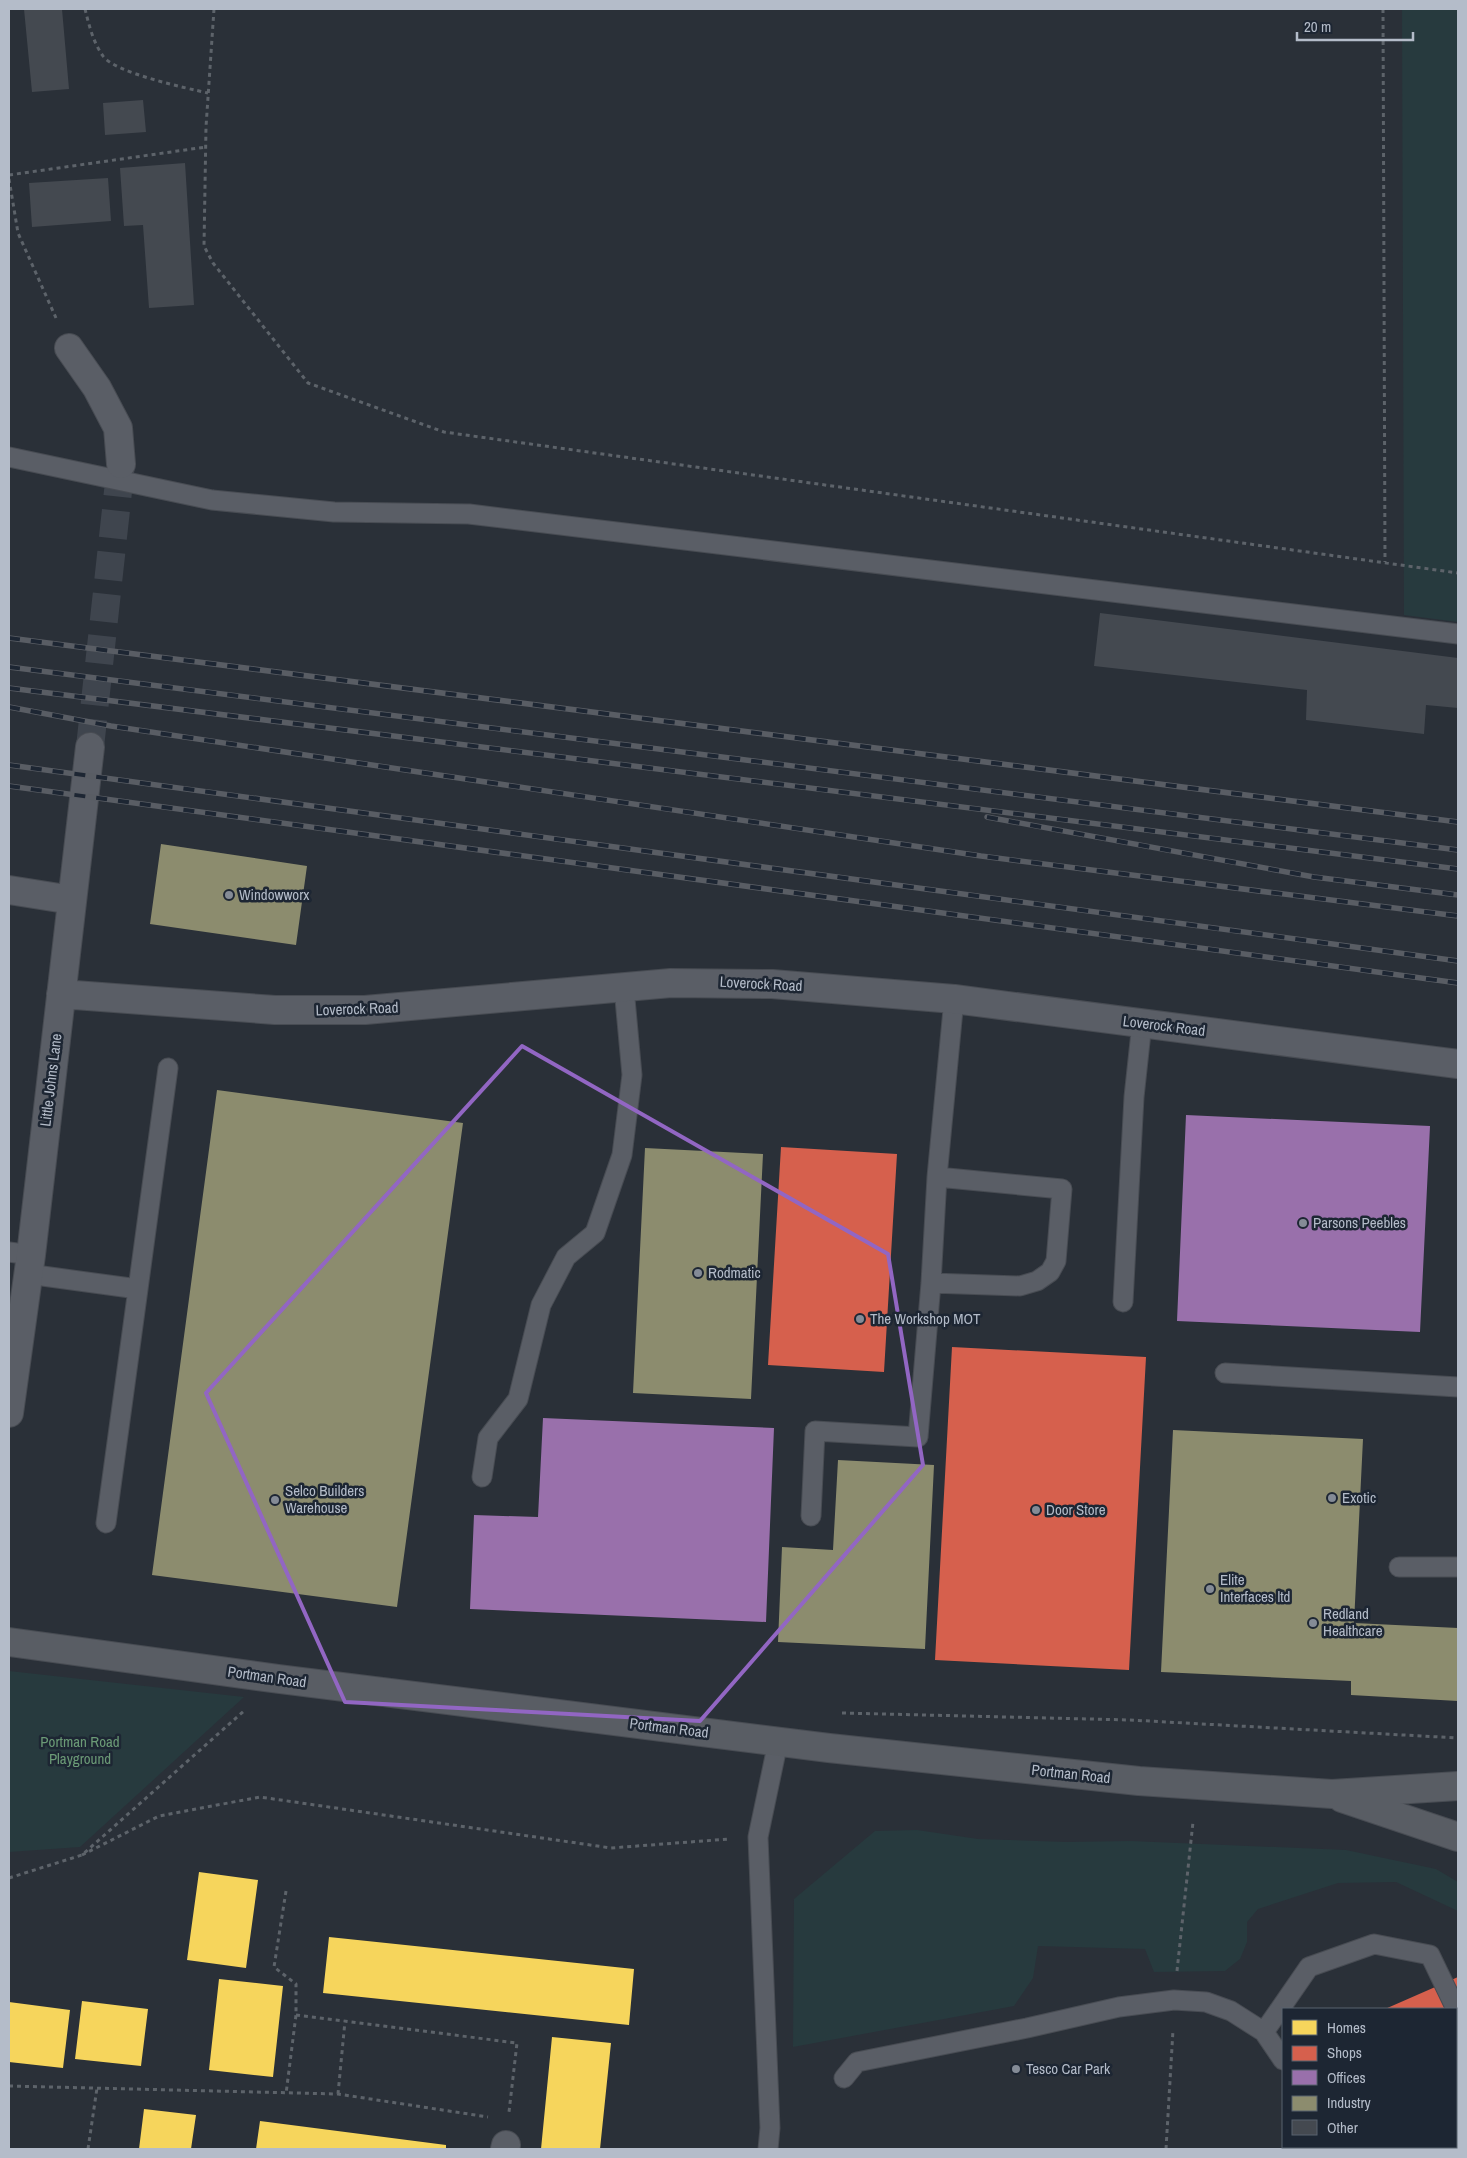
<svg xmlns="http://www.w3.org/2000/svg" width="1467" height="2158" font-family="'Archivo Narrow',sans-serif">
<rect width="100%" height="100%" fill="#2a3038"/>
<!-- green -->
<path fill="#273a3e" d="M1402 9H1458V622L1404 615Z
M9 1671 244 1697 80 1847 9 1852Z
M917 1830 978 1839 1066 1842 1131 1841 1346 1850 1436 1869 1458 1882V1911L1396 1882 1338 1883 1258 1909 1247 1922V1942L1240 1959 1225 1971 1154 1972 1145 1949 1038 1946 1033 1978 1014 2006 793 2047 794 1899 875 1831Z"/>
<!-- homes -->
<path fill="#f6d55c" d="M199 1872 258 1880 246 1968 187 1960Z
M329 1937 634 1969 629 2025 323 1993Z
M219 1979 283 1986 273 2077 209 2070Z
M82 2001 148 2009 141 2066 75 2059Z
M9 2002 70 2010 63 2068 9 2062Z
M552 2037 611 2043 600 2149H541Z
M144 2109 196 2115 191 2149H139Z
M260 2121 446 2145V2149H256Z"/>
<!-- shops -->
<path fill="#d6604d" d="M781 1147 897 1154 884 1372 768 1365Z
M952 1347 1146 1357 1129 1670 935 1660Z
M1458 1977V2064L1456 2065V2009H1385Z
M1456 2139 1458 2149H1383L1382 2147H1456Z"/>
<!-- offices -->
<path fill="#9970ab" d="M1186 1115 1430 1126 1420 1332 1177 1321Z
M543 1418 774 1428 766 1622 470 1609 474 1515 538 1517Z"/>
<!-- industry -->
<path fill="#8c8c6e" d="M161 844 307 866 296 945 150 924Z
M217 1090 463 1123 397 1607 152 1575Z
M645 1148 763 1154 751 1399 633 1393Z
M1173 1430 1363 1439 1354 1623 1458 1628V1701L1351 1695V1681L1161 1672Z
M838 1460 934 1465 925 1649 778 1642 782 1547 833 1550Z"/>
<!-- building -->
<path fill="#444950" d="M24 9H62L69 89 32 92Z
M143 100 146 132 105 135 103 103Z
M185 163 194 305 149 308 143 225 124 226 120 168Z
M108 178 111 221 32 227 29 183Z
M1100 613 1458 658V708L1426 705 1424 734 1306 720 1307 690 1094 666Z"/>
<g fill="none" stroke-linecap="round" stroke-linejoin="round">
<!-- street-tunnel -->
<path stroke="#3f454e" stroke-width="28" stroke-dasharray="28 14" stroke-linecap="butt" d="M90 747 121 464"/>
<defs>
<path id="lane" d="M9 457 212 500 334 512 469 514 1458 634
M9 1252 31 1255
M28 1274 138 1289 168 1068
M931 1283 1020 1286 1037 1281 1050 1272 1056 1261 1062 1189 937 1177
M1123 1302 1134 1097 1142 1023
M1225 1373 1458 1387
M482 1477 488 1438 518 1399 541 1305 566 1257 595 1233 622 1155 632 1075 624 988
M811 1516 815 1431 918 1437 931 1283 937 1177 954 999
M106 1523 138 1289
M1399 1567H1458
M1264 2032 1309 1967 1374 1944 1430 1955 1456 2009
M844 2078 857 2062 1027 2028 1119 2007 1174 2000 1206 2002 1231 2011 1264 2032 1283 2060
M1321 2147 1322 2149
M768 2149 770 2128 758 1837 778 1742"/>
<path id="street" d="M69 348 97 388 118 428 121 464
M9 890 72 900
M61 994 275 1010H365L671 983 772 984 954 999 1458 1064
M9 1413 31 1255 90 747
M505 2149 506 2145"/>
<path id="secondary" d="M9 1642 279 1679 829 1748 1139 1781 1332 1794 1458 1786
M1342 1798 1458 1837"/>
</defs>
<!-- lane casing -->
<use href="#lane" stroke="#484c53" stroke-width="21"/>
<!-- street casing -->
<use href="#street" stroke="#484c53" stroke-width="30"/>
<!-- secondary casing -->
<use href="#secondary" stroke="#484c53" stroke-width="30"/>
<!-- path -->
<path stroke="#5d636a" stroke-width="3" stroke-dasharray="4 4" stroke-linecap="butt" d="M85 9C89 25 93 42 103 56 115 73 186 88 208 93
M214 9 206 127 204 246 213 263 308 383 444 432 1458 573
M1383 9 1385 562
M9 175 206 147
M9 179 18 233 56 318
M842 1713 1130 1720 1458 1738
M82 1855 159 1816 260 1797 611 1848 729 1839
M9 1878 82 1855 245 1710
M286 1891 274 1967 296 1984V2015L286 2094
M1177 1971 1193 1822
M296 2015 517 2043 509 2112
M9 2086 338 2094 488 2117
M338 2094 345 2021
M88 2149 97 2088
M1166 2149 1173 2030"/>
<!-- lane -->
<use href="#lane" stroke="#5a5e66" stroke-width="19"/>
<!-- street -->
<use href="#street" stroke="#5a5e66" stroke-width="28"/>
<!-- secondary -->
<use href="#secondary" stroke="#595d64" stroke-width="28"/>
<defs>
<path id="rail" d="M9 638 1458 822
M9 667 1458 850
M9 688 1458 869
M9 707 111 726 981 856 1458 916
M9 765 1458 961
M9 786 1458 983
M987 817 1314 877 1458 895"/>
</defs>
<!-- rail casing -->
<use href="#rail" stroke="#595d64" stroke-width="5.5"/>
<!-- rail -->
<use href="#rail" stroke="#1d2633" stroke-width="4" stroke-dasharray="11" stroke-linecap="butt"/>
</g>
<!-- marked area -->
<path fill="none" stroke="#9266c3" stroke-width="4" stroke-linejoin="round" d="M522 1046 888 1254 923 1465 700 1721 345 1702 206 1393Z"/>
<!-- markers -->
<g fill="#848b96" stroke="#1d2633" stroke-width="2">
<circle cx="229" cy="895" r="5"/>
<circle cx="1303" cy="1223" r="5"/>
<circle cx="698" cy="1273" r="5"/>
<circle cx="860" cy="1319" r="5"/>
<circle cx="1332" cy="1498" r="5"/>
<circle cx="275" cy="1500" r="5"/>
<circle cx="1036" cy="1510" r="5"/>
<circle cx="1210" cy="1589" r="5"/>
<circle cx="1313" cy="1623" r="5"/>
<circle cx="1016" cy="2069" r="5"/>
</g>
<g text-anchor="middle" stroke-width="5" stroke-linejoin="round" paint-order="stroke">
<!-- poi labels -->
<g font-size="15" fill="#b4bcc9" stroke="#1d2633" text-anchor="start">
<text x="239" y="900">Windowworx</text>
<text x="1313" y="1228">Parsons Peebles</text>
<text x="708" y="1278">Rodmatic</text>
<text x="870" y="1324">The Workshop MOT</text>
<text x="285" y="1496">Selco Builders<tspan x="285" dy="17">Warehouse</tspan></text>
<text x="1342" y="1503">Exotic</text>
<text x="1046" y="1515">Door Store</text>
<text x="1220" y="1585">Elite<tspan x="1220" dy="17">Interfaces ltd</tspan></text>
<text x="1323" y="1619">Redland<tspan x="1323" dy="17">Healthcare</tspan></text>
<text x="1026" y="2074">Tesco Car Park</text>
</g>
<!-- street labels -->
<g font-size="15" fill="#b4bcc9" stroke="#1d2633">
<text transform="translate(761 984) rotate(3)" y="5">Loverock Road</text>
<text transform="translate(357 1009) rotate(-2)" y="5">Loverock Road</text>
<text transform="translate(1164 1026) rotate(7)" y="5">Loverock Road</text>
<text transform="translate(51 1080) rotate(-83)" y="5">Little Johns Lane</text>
<text transform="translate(267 1677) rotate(8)" y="5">Portman Road</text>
<text transform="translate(669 1728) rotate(7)" y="5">Portman Road</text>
<text transform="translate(1071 1774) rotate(6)" y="5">Portman Road</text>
</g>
<!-- park labels -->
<g font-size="15" fill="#6b9a76" stroke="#1d2633">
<text x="80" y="1747">Portman Road<tspan x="80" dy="17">Playground</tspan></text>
</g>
</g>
<!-- border -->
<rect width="1467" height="2158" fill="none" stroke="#b4bcc9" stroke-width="20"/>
<!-- legend -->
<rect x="1282" y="2008" width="175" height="140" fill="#1d2633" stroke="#59626f"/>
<rect x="1292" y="2020" width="25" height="15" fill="#f6d55c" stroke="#59626f"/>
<text x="1327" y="2033" font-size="15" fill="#b4bcc9">Homes</text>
<rect x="1292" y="2046" width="25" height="15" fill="#d6604d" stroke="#59626f"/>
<text x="1327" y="2058" font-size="15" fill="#b4bcc9">Shops</text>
<rect x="1292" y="2070" width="25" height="15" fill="#9970ab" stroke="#59626f"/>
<text x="1327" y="2083" font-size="15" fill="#b4bcc9">Offices</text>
<rect x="1292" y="2096" width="25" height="15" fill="#8c8c6e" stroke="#59626f"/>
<text x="1327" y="2108" font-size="15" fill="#b4bcc9">Industry</text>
<rect x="1292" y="2120" width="25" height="15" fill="#444950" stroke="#59626f"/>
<text x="1327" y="2133" font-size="15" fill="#b4bcc9">Other</text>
<!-- scale -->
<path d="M1297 32v8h116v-8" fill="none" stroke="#b4bcc9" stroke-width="2.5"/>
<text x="1304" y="32" font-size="15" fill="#b4bcc9" stroke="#1d2633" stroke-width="4" paint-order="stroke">20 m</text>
</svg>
